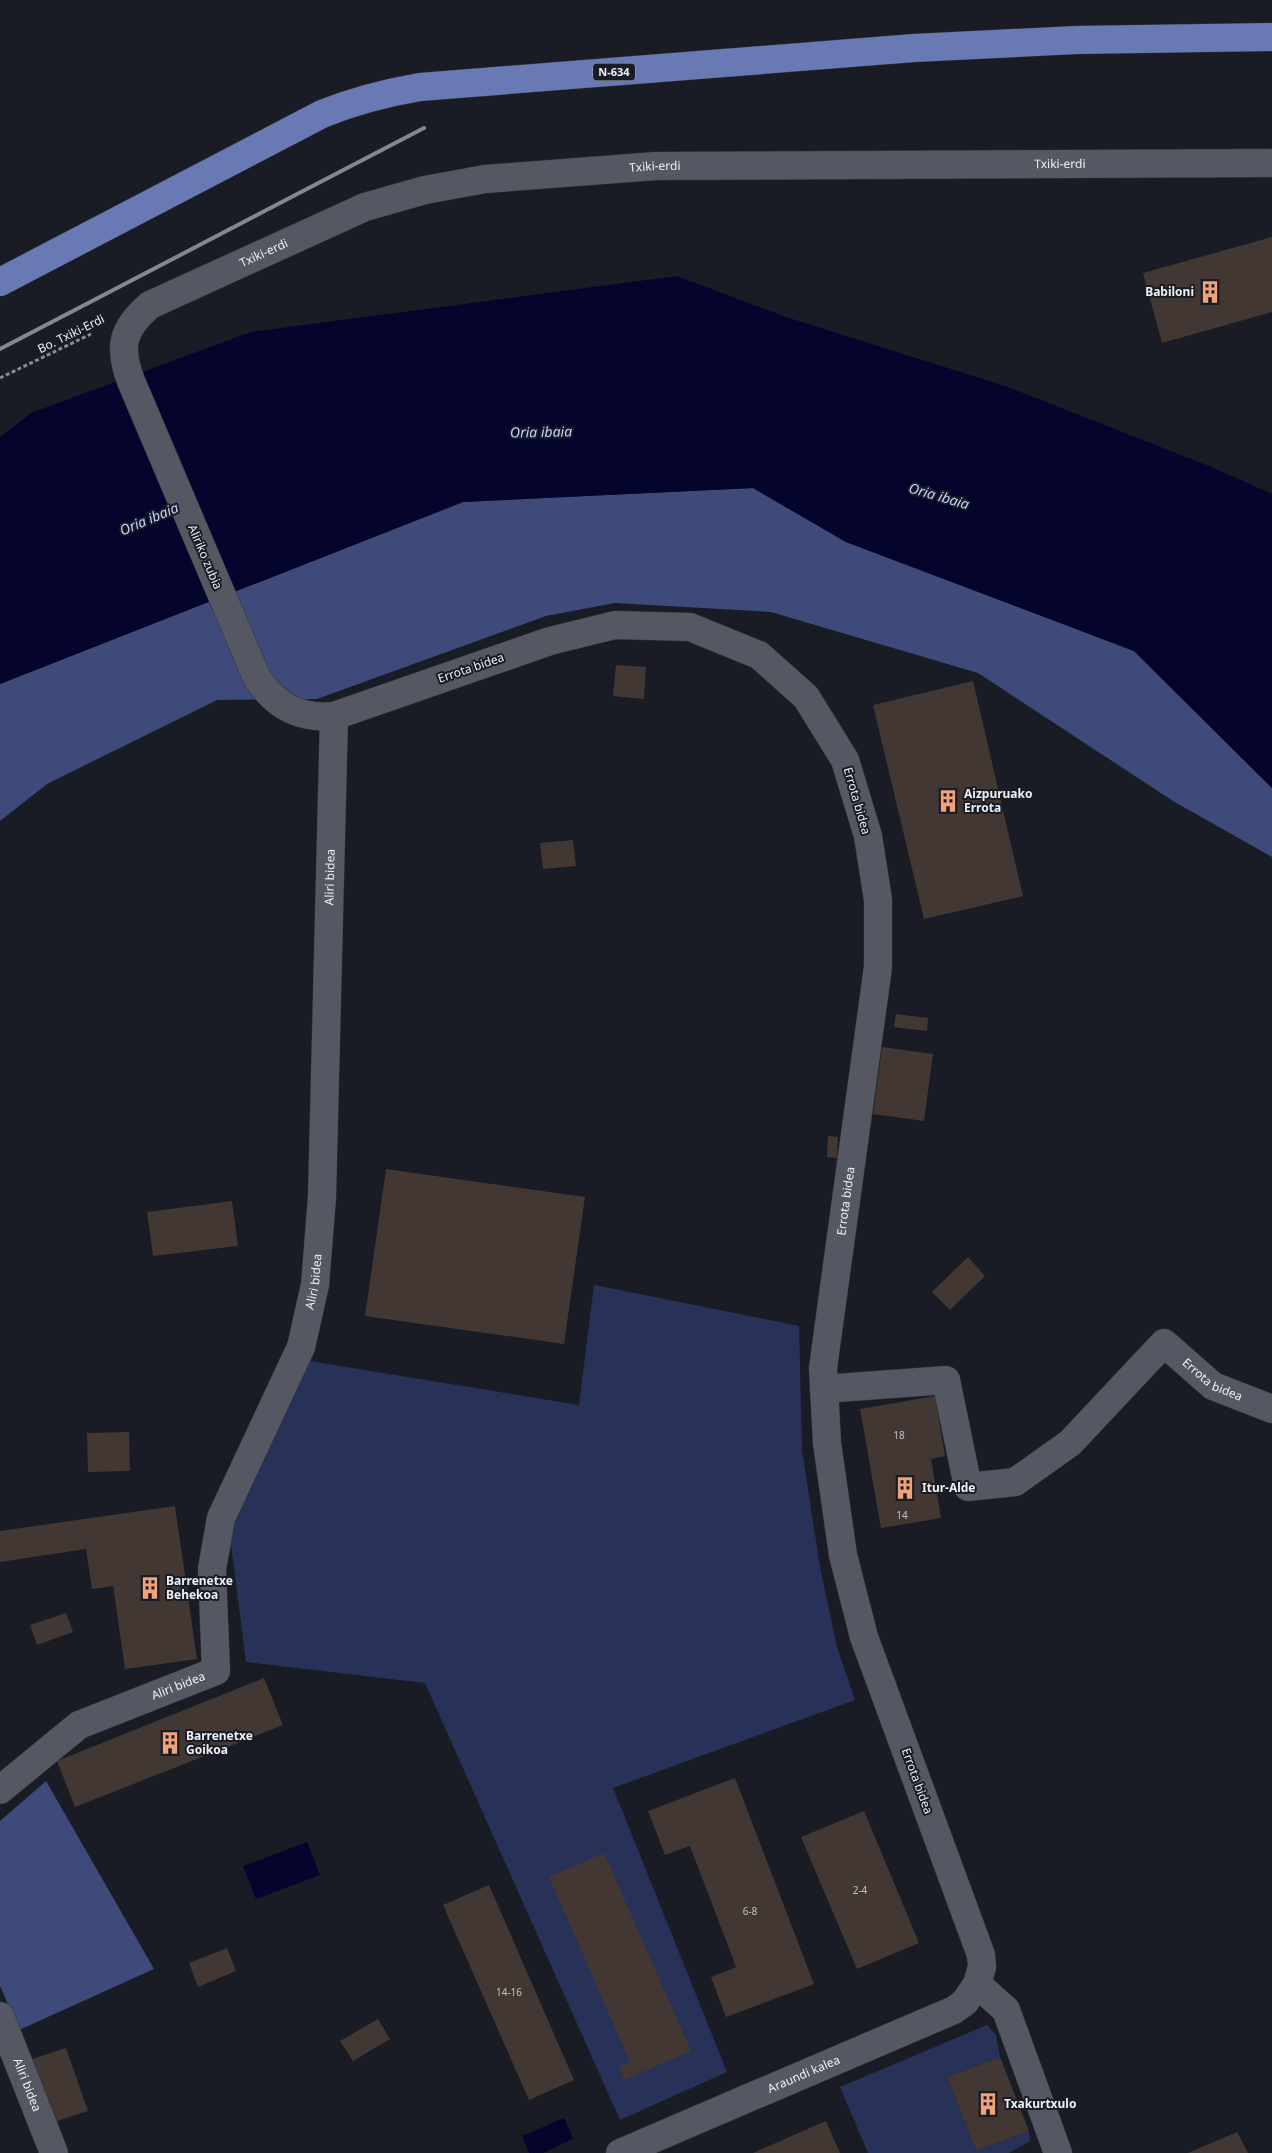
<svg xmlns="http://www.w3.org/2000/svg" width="1272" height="2153" font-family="'Noto Sans',sans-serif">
<rect width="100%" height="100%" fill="#191c24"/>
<!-- green -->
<path fill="#283258" d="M594 1285 799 1326 802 1450 820 1567 837 1647 855 1700 613 1788 727 2072 620 2120 425 1683 246 1662 229 1529 310 1361 579 1405Z
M987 2025 996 2035 1000 2057 947 2077 976 2151 1029 2131 1030 2141 1009 2153H868L840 2087Z"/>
<!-- forest -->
<path fill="#3d4a7a" d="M753 488 846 542 1134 651 1272 788V857L1173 801 978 673 771 612 615 603 546 616 317 699 217 700 47 784 0 821V684L463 502Z
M46 1781 154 1969 19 2030 0 1986V1821Z"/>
<!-- water -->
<path fill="#04042d" d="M677 276 789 318 1008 387 1209 466 1272 494V788L1134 651 846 542 753 488 463 502 0 684V437L31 413 251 332Z
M307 1842 320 1875 256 1899 243 1866Z
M564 2118 573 2139 543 2153H529L522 2136Z"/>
<!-- building -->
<path fill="#423732" d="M1272 237V312L1162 343 1143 273Z
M616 665 646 667 644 699 613 696Z
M973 681 1023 896 924 919 873 705Z
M573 840 576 866 543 869 540 843Z
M896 1014 928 1018 927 1031 894 1027Z
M882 1047 933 1054 924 1121 873 1114Z
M828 1136 838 1137 837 1158 827 1157Z
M386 1169 585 1197 564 1344 365 1316Z
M232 1201 238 1246 153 1256 147 1212Z
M968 1257 985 1276 950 1310 932 1292Z
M935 1396 945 1456 931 1459 941 1518 881 1528 860 1409Z
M129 1432 130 1471 88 1472 87 1433Z
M175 1506 197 1659 125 1669 113 1586 92 1589 86 1549 0 1562V1531Z
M66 1613 73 1632 37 1645 30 1625Z
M264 1678 283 1725 75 1807 57 1761Z
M735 1778 814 1984 726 2017 711 1977 736 1967 690 1846 665 1855 648 1811Z
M864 1811 919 1943 857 1969 801 1837Z
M604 1853 691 2051 624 2080 619 2067 630 2062 549 1877Z
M489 1885 574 2080 529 2100 443 1905Z
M227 1948 236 1971 198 1987 189 1963Z
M378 2019 390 2039 353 2061 340 2041Z
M66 2048 88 2111 54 2122 32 2059Z
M1000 2057 1029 2131 976 2151 947 2077Z
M826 2121 840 2153H753Z
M1237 2132 1248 2153H1188Z"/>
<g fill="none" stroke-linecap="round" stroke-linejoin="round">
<defs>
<g id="minor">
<path id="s1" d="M824 1389 946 1380 968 1487 1015 1482 1070 1443 1164 1343 1213 1386 1272 1409"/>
<path id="s2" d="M0 1790 79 1725 216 1671 212 1569 221 1518 301 1347 315 1285 322 1197 334 716"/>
<path id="s3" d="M0 2016 54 2153"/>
<path id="s4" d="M620 2153 954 2010 965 2002 977 1984"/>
<path id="s5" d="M1058 2153 1006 2010 977 1984 982 1967 981 1955 864 1637 843 1555 827 1443 823 1368 878 967V900L868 836 845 760 806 697 759 655 690 627 615 625 550 641 334 716C301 719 276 707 257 678L131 381C118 347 122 329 150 305L365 207 425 190 485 179 656 166 1272 163"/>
</g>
<path id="trunk" d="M0 282 322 114C354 101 385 93 420 87L914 48 1076 40 1272 37"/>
</defs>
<!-- minor casing -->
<use href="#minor" stroke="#33353b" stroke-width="29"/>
<!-- trunk casing -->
<use href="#trunk" stroke="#33353b" stroke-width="29"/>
<!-- path -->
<path stroke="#888b92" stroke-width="3" stroke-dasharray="4 2.5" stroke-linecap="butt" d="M0 378 91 334"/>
<!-- minor -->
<use href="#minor" stroke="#555863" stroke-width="28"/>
<!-- trunk -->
<use href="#trunk" stroke="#6879b4" stroke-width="28"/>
<!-- rail -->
<path stroke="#84878e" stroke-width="4" d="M0 349 424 128"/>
</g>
<!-- icons -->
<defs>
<symbol id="building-bare" viewBox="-9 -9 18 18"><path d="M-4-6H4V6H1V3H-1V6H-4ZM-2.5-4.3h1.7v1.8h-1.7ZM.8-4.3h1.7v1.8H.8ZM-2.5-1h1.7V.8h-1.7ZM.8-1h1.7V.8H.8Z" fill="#f0a279" stroke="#191c24" stroke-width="2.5" paint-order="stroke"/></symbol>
</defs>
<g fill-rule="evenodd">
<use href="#building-bare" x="1194" y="276" width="32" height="32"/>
<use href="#building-bare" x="932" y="785" width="32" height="32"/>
<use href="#building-bare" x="889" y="1472" width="32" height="32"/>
<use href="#building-bare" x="134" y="1572" width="32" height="32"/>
<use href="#building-bare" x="154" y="1727" width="32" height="32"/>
<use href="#building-bare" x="972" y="2088" width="32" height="32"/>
</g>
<g text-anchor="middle" stroke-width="4" stroke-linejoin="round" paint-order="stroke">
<!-- number labels -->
<g font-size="10" fill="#c2c1c4">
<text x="899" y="1439">18</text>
<text x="902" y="1519">14</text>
<text x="860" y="1894">2-4</text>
<text x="750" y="1915">6-8</text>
<text x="509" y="1996">14-16</text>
</g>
<!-- shield labels -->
<rect fill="#191c24" stroke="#adb0b6" stroke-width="1" x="593" y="63.5" width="42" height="17" rx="4"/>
<g font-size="11" font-weight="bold" fill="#edeff5">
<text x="614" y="76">N-634</text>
</g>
<!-- street labels -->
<g font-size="12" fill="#edeff5" stroke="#191c24">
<text dy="4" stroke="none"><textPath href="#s5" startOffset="3465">Txiki-erdi</textPath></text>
<text dy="4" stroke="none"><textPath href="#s5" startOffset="3060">Txiki-erdi</textPath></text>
<text dy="4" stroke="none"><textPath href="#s5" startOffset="2655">Txiki-erdi</textPath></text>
<text transform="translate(71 334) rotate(-26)" y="4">Bo. Txiki-Erdi</text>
<text transform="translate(205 557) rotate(67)" y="4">Aliriko zubia</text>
<text transform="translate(471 668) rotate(-19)" y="4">Errota bidea</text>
<text transform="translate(857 801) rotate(74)" y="4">Errota bidea</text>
<text dy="4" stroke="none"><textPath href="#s2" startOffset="1064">Aliri bidea</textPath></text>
<text dy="4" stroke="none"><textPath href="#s5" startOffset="1001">Errota bidea</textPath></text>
<text dy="4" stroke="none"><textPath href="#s2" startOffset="659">Aliri bidea</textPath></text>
<text dy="4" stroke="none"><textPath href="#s1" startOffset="545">Errota bidea</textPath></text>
<text dy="4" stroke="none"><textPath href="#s2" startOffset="209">Aliri bidea</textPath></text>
<text transform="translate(917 1781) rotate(70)" y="4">Errota bidea</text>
<text dy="4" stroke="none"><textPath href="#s4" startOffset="200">Araundi kalea</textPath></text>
<text dy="4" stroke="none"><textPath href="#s3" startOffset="74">Aliri bidea</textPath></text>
</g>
<!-- poi labels -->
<g font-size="12" font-weight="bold" fill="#edeff5" stroke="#191c24" text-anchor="start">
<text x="1194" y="296" text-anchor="end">Babiloni</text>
<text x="964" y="798">Aizpuruako<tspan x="964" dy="14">Errota</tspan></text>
<text x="922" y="1492">Itur-Alde</text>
<text x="166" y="1585">Barrenetxe<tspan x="166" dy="14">Behekoa</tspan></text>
<text x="186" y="1740">Barrenetxe<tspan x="186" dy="14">Goikoa</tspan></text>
<text x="1004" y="2108">Txakurtxulo</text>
</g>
<!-- water labels -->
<g font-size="14" font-style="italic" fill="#c1d0fe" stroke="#191c24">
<text transform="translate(541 432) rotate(-1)" y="5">Oria ibaia</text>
<text transform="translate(939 496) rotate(16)" y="5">Oria ibaia</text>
<text transform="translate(149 519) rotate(-23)" y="5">Oria ibaia</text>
</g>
</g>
</svg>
